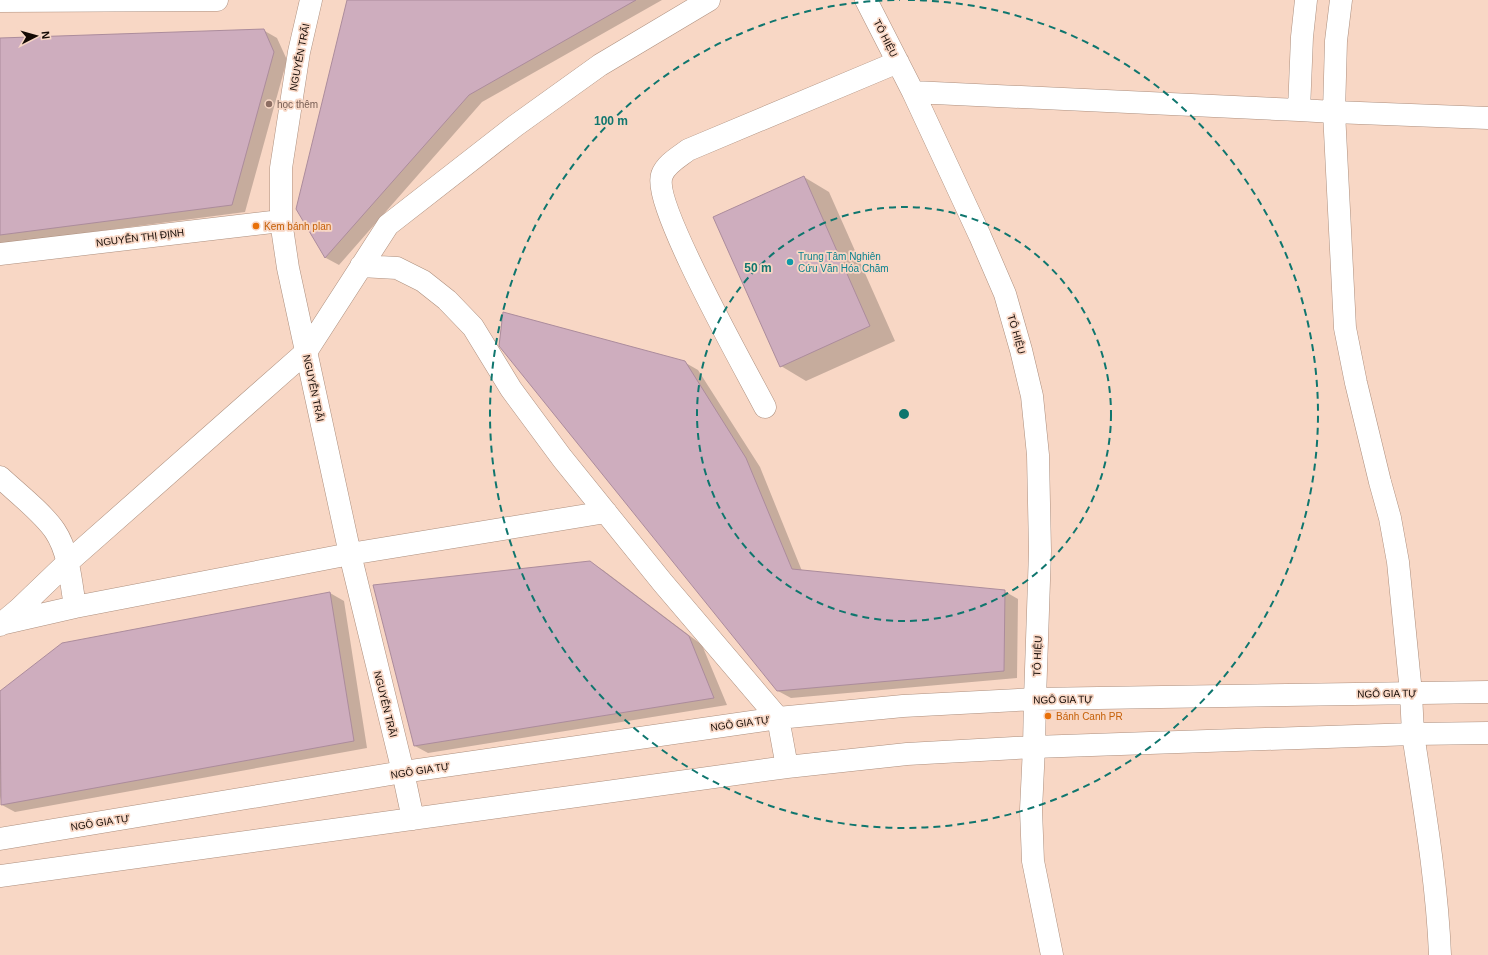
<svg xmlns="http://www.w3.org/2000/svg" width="1488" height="955" font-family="Arial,sans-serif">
<rect width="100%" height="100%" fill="#f8d7c5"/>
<!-- shadow -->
<path fill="#0003" d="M348 0H662L482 102 339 265 326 258 297 209Z
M263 30 277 38 287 60 245 212 0 244V39Z
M804 177 829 192 895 341 806 381 781 366Z
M684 362 698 370 760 467 802 571 1004 591 1018 599 1017 678 791 698 778 691Z
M589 562 603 570 702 645 727 705 428 753 415 746Z
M330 593 344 601 367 748 15 812 2 805 0 796V692L62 644Z"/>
<!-- building -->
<path fill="#ceadbe" stroke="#ac8c9c" d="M347 0H636L469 95 325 258 296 209Z
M264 29 274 52 232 205 0 235V38Z
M804 176 870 326 780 367 713 217Z
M503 312 685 361 746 458 792 569 1005 590 1004 671 777 691 499 346Z
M590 561 689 636 714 698 414 746 373 585Z
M330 592 354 741 1 805 0 691 62 643Z"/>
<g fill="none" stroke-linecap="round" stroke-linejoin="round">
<defs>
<path id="minor" d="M311 0 299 52 281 168V221L288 268 350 554 403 772
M866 0 913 92 980 236 1005 294 1021 350 1032 396 1038 455 1040 551 1035 699
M1341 0 1336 41 1334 112 1345 328 1356 383 1380 482 1390 518 1398 562 1411 693
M0 1 217 0
M913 92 1299 110 1334 112 1488 118
M1299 110 1302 37 1306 0
M0 254 281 221
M361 266 397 268 423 281 447 300 473 327 511 389 562 458 663 583 778 718
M765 407C747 372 651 203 662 175 666 164 679 157 688 150L898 62
M0 477C16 492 43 513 55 531 69 552 71 582 75 607
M5 623 75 607 350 554 606 512
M0 625 19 609 67 563 306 352 388 225 515 126 600 65 709 0
M1413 734C1424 807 1437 881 1440 955
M1034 747 1031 810 1033 861 1052 955"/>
<path id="major" d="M1411 693 1413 734
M778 718 787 767
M1034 747 1035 699
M403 772 413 819
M0 839 403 772 778 718 903 706 1035 699 1488 692
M0 876 787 767 907 754 1034 747 1413 734 1488 733"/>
</defs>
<!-- minor casing -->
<use href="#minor" stroke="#ad8f7e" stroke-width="23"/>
<!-- major casing -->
<use href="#major" stroke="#ad8f7e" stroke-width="23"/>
<!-- minor -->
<use href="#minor" stroke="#fff" stroke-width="22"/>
<!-- major -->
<use href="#major" stroke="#fff" stroke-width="22"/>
</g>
<!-- distance rings -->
<g fill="none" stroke="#0f766e" stroke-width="2" stroke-dasharray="7 5">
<circle cx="904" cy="414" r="207"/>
<path d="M908 0A414 414 0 1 1 900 0"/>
</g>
<!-- markers -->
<circle fill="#8d6e63" stroke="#f8d7c5" stroke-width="1.5" cx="269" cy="104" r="4"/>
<g fill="#e8710a" stroke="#f8d7c5" stroke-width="1.5">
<circle cx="256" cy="226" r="4"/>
<circle cx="1048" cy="716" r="4"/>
</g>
<circle fill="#0f9aa8" stroke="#f8d7c5" stroke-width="1.5" cx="790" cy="262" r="4"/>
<g text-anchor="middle" stroke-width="3.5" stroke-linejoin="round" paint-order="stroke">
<!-- street labels -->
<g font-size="10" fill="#140a05" stroke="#f8d7c5">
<text transform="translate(886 38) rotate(63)" y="4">TÔ HIỆU</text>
<text transform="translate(299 57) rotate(-79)" y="4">NGUYỄN TRÃI</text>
<text transform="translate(140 237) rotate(-7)" y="4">NGUYỄN THỊ ĐỊNH</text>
<text transform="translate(1017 334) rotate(74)" y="4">TÔ HIỆU</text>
<text transform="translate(314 388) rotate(78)" y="4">NGUYỄN TRÃI</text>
<text transform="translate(1037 656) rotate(-88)" y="4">TÔ HIỆU</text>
<text transform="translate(1387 693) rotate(-1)" y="4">NGÔ GIA TỰ</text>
<text transform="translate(1063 699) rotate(-1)" y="4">NGÔ GIA TỰ</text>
<text transform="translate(386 704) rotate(76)" y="4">NGUYỄN TRÃI</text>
<text transform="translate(740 723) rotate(-8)" y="4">NGÔ GIA TỰ</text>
<text transform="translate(420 770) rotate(-9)" y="4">NGÔ GIA TỰ</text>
<text transform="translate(100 822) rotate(-9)" y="4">NGÔ GIA TỰ</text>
</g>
<!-- education labels -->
<g font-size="10" fill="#785e54" stroke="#f8d7c5" text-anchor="start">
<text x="277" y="108">học thêm</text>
</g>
<!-- food labels -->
<g font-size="10" fill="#c56008" stroke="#f8d7c5" text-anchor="start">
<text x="264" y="230">Kem bánh plan</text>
<text x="1056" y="720">Bánh Canh PR</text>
</g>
<!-- culture labels -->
<g font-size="10" fill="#0d838f" stroke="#f8d7c5" text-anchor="start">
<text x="798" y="260">Trung Tâm Nghiên<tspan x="798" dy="12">Cứu Văn Hóa Chăm</tspan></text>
</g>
</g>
<circle cx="904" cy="414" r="6" fill="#0f766e" stroke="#f8d7c5" stroke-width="2"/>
<g font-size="12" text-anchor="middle" font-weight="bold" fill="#0f766e" stroke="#f8d7c5" stroke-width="3.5" stroke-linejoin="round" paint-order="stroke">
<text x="611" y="125">100 m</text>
<text x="758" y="272">50 m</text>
</g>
<!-- north arrow -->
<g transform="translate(36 36) rotate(84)" stroke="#f8d7c5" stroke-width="3" paint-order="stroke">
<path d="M0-3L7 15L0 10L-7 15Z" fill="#140a05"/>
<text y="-6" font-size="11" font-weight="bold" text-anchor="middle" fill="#140a05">N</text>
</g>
</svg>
